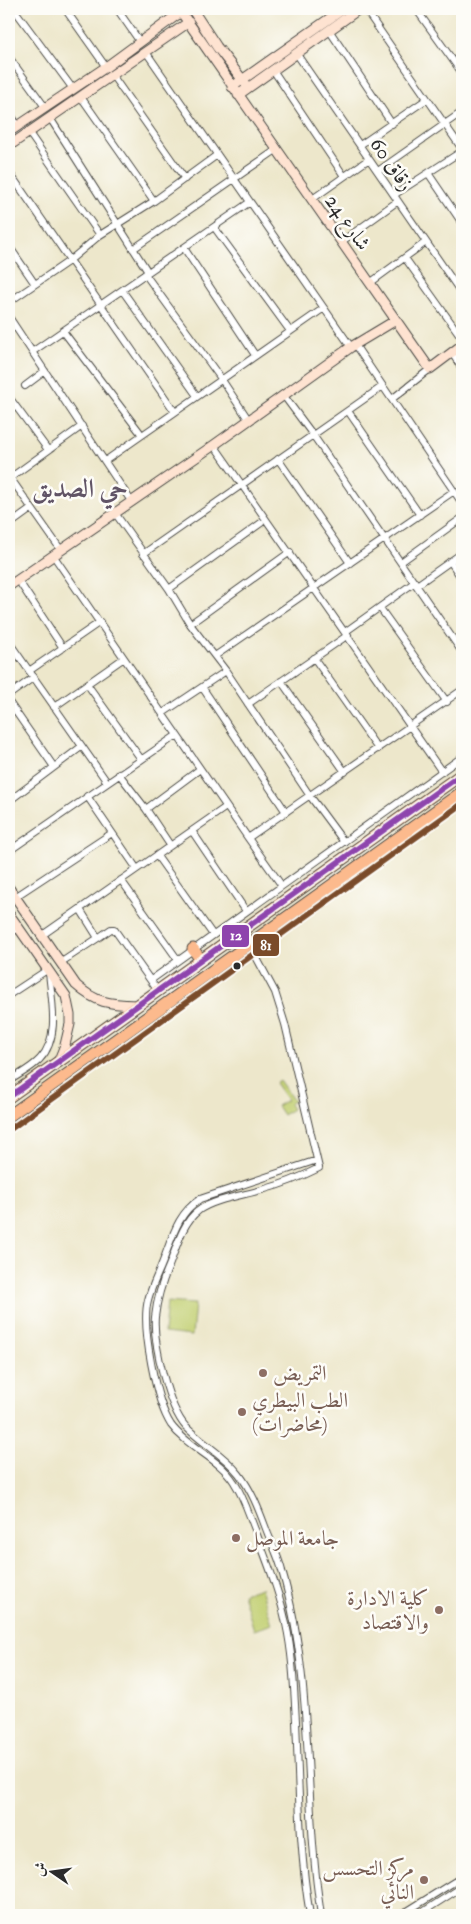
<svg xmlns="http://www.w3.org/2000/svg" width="471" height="1924" font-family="'IM FELL Double Pica',Amiri,serif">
<rect width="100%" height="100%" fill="#fdfcf7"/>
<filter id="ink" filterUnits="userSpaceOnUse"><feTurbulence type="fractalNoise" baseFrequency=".02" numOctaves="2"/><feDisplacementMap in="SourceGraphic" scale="10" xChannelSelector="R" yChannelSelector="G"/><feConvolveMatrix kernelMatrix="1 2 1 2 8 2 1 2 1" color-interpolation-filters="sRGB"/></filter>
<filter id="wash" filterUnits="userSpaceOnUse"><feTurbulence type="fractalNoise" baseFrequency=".0096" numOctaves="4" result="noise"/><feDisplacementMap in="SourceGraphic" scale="20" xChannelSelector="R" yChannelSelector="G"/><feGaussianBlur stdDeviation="1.12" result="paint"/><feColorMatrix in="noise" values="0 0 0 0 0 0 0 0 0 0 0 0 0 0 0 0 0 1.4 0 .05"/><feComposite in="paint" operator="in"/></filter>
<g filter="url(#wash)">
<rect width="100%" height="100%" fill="#ede7cb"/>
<!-- green -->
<path fill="#c1cf71" stroke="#767d4e" d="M279 1080 294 1101 289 1104 292 1109 283 1115 277 1106 287 1100 275 1083Z
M167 1302 195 1304 192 1336 164 1333Z
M261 1588 272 1624 254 1630 243 1594Z"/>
</g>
<g filter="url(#ink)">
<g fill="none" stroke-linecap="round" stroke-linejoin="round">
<defs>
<path id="street" d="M14 9 73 89
M65 9 106 67
M117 9 140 42
M365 9 462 149
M416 9 462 73
M329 30 392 124
M146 52 351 347
M296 53 462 294
M9 57 45 107
M273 70 344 176
M112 75 185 179
M81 97 154 201
M9 112 18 126
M50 118 148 272
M29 133 100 235
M360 145 427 99
M378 171 462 112
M9 172 175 412
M428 173 462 223
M394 195 462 151
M311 200 369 159
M214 227 290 331
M341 242 398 201
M9 246 35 284
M184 248 255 355
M133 249 276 150
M405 258 462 338
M145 274 222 380 248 419
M370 283 426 242
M122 290 197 396
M9 302 69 261 100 235 154 201 217 155
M9 317 131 501
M63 331 142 435
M355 345 462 503
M32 352 250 202
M452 353 462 369
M25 386 45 371
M284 396 313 435 462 652
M392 399 430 369
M12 401 48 450
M348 411 420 515
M214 445 442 772
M278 459 350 563
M105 461 324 308
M9 476 61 550
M10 478 82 426
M115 513 169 589 190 624 226 671 310 796 344 842
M9 525 31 509
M143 554 383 386
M53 555 248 838 282 886
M450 561 462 579
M401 562 462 518
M18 580 63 648
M417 585 462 553
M169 589 261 523
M380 608 447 702
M190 624 290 552
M345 632 415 582
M9 642 107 782
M215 656 454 491
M314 658 378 749
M29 671 100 622
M281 681 345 772
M87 684 141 759
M202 687 286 812
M9 695 34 677
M9 702 54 767
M248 704 348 635
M54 707 124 658
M163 713 226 671
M119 774 146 809 170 845
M87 796 137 869
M9 801 81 747
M146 809 200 769
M192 831 246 911
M248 838 462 690
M9 851 177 735
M157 856 213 935
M121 880 178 960
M15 897 112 833
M80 909 98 938 111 929H114L158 991
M9 934 18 928
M41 936 226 807
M254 953 275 992 285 1024 319 1168C301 1177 284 1184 265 1189 246 1195 213 1199 198 1211 182 1223 176 1249 169 1266 162 1282 157 1299 155 1317 153 1343 168 1407 186 1427 203 1444 224 1455 239 1474 253 1492 260 1513 268 1534 273 1546 279 1558 282 1571 315 1683 303 1801 321 1915
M60 963 98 938
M151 980 462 757
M9 995 47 970
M9 1081C19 1074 32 1068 40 1059 61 1037 51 998 49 972
M9 1130 462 804
M310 1915C299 1852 299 1786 296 1721 294 1689 293 1656 286 1624 280 1593 267 1562 256 1532 249 1515 244 1497 234 1482 219 1458 188 1448 171 1425 156 1402 141 1327 148 1300 152 1284 161 1269 166 1253 174 1231 180 1212 200 1199L317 1160
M401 1915 462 1877
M418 1915 462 1887"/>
<path id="secondary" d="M179 9 430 369 462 345
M192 9 217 47 245 83
M232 87 343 9
M238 95 359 9
M9 132 106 67 181 12
M9 146 189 22
M9 586 214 445 351 347 396 320
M9 888 76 985C96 1003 109 1004 136 1005
M9 914 66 996 70 1015V1024L65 1045 59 1060"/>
<path id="highway" d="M193 949 201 960
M9 1097 462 774
M9 1116 462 792"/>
</defs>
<!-- street casing -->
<use href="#street" stroke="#484743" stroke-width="8"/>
<!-- secondary casing -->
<use href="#secondary" stroke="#484743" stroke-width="11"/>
<!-- highway casing -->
<use href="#highway" stroke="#484743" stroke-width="13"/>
<!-- street -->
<use href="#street" stroke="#fff" stroke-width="6"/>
<!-- secondary -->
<use href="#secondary" stroke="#fee3d1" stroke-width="9"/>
<!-- highway -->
<use href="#highway" stroke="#fcba8d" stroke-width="11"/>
<defs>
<path id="bus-1" d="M9 1097 462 774"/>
<path id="bus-2" d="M9 1130 462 804"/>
</defs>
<!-- bus-1 casing -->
<use href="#bus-1" stroke="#fdfcf7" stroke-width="10"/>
<!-- bus-2 casing -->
<use href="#bus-2" stroke="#fdfcf7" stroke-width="10"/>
<!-- bus-1 -->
<use href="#bus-1" stroke="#8e44ad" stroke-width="6"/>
<!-- bus-2 -->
<use href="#bus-2" stroke="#7a4b2a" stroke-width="6"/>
</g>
</g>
<!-- markers -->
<circle fill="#2b2b2b" stroke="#fdfcf7" stroke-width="2" cx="237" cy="966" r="4.5"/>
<g fill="#8d6e63" stroke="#fdfcf7" stroke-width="2">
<circle cx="263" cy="1373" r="5"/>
<circle cx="242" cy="1412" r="5"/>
<circle cx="236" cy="1538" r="5"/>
<circle cx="439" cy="1610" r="5"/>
<circle cx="424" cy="1880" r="5"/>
</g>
<g text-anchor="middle" stroke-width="5" stroke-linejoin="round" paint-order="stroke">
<!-- street labels -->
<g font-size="21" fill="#2b2b2b" stroke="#fdfcf7">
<text transform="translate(392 164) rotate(55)" y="7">زقاق 60</text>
<text transform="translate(348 222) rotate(55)" y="7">شارع 24</text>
</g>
<!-- education labels -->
<g font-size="21" fill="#785e54" stroke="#fdfcf7" text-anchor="start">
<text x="273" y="1380">التمريض</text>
<text x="252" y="1407">الطب البيطري<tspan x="252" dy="24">(محاضرات)</tspan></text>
<text x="246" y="1545">جامعة الموصل</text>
<text x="429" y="1605" text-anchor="end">كلية الادارة<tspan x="429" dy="24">والاقتصاد</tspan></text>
<text x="414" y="1875" text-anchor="end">مركز التحسس<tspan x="414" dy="24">النائي</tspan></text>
</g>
<!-- district labels -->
<g font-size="26" font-weight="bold" fill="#615466" stroke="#fdfcf7">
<text x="80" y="497">حي الصديق</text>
</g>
</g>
<g stroke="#fdfcf7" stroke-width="2">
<rect x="221" y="924" width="29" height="24" rx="5" fill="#8e44ad"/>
<rect x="252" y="933" width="28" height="24" rx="5" fill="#7a4b2a"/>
</g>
<g font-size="14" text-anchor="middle" font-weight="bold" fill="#fff">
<text x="236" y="940">12</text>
<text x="266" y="950">81</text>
</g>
<!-- margin -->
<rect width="471" height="1924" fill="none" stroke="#fdfcf7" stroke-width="30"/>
<!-- north arrow -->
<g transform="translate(52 1872) rotate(283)" stroke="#fdfcf7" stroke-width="4" paint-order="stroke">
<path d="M0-4L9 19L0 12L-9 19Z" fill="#2b2b2b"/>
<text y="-8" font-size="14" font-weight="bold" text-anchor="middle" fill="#2b2b2b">ش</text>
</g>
</svg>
